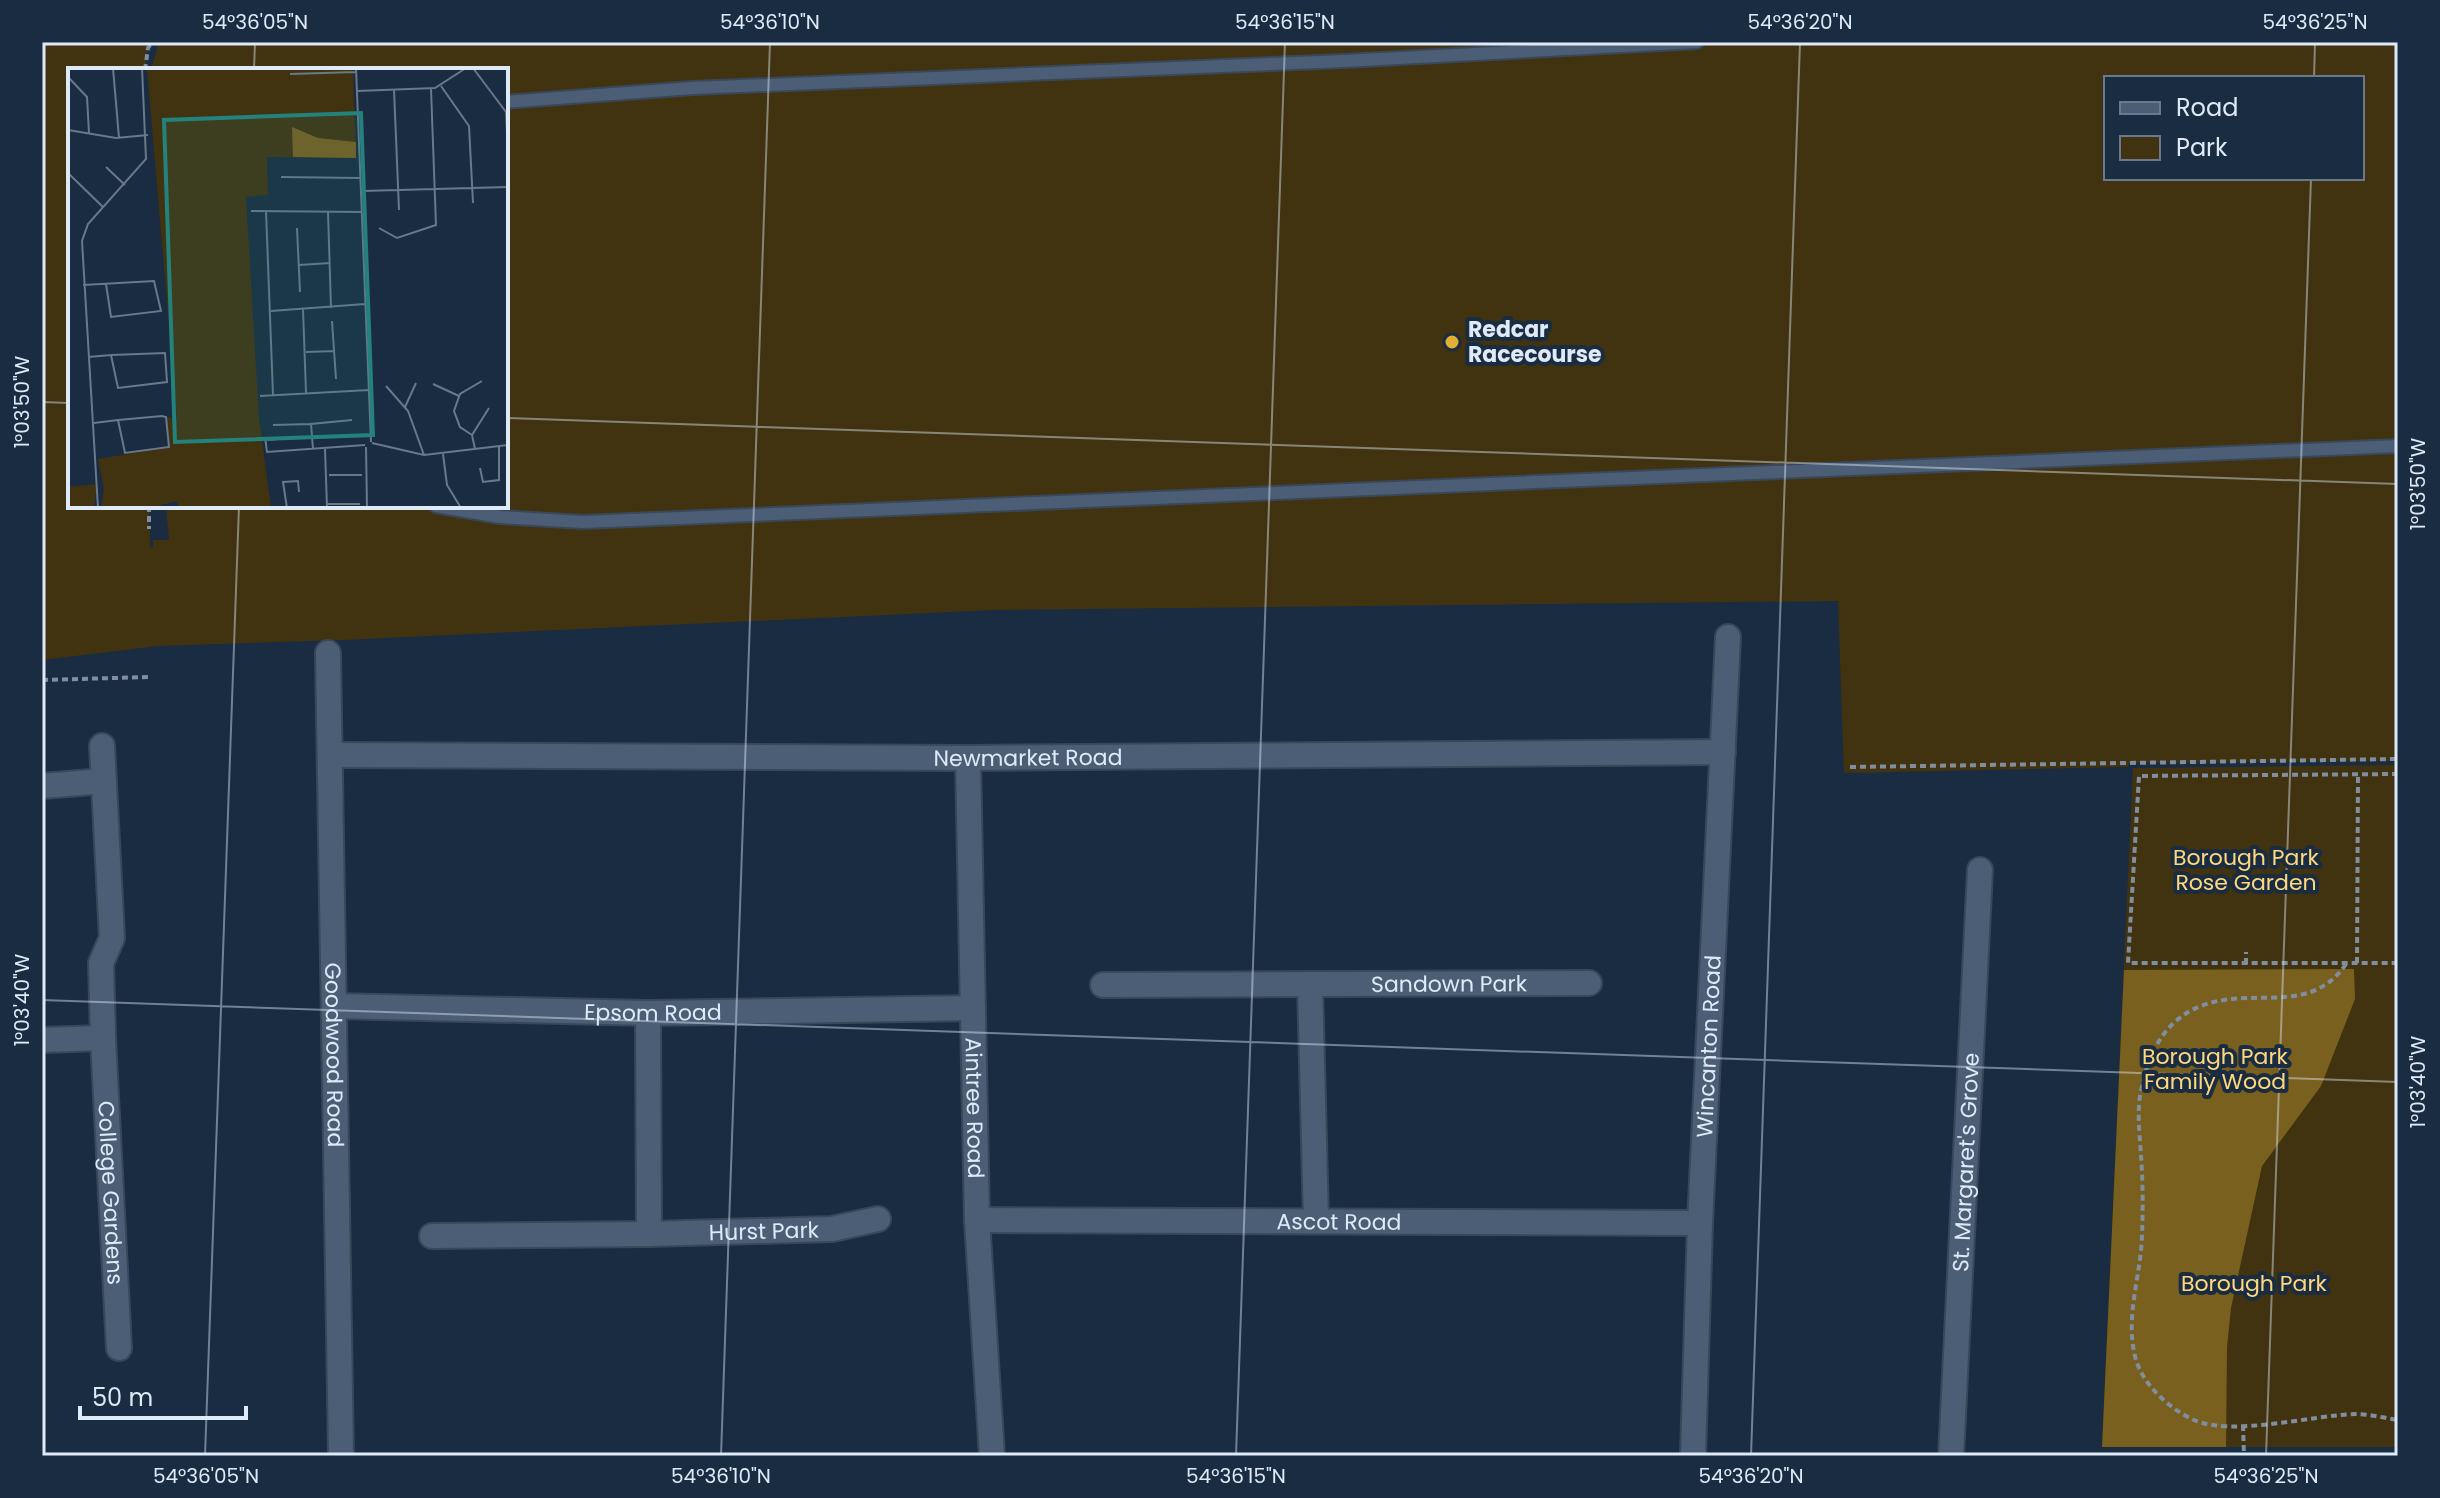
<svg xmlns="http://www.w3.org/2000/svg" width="2440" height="1498" font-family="Poppins,sans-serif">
  <rect width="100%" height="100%" fill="#1a2c41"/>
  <!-- green -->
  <g fill="#413310" fill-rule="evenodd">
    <path d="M 42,42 L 152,42 L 148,48 L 145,70 L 70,70 L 70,506 L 149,506 L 150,548 L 153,547 L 153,540 L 169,540 L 166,506 L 506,506 L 506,70 L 151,70 L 159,42 L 2398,42 L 2398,761 L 2129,763 L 2128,767 L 1844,773 L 1838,601 L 993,610 L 342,640 L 158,646 L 42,660 ZM 2106,78 L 2362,78 L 2362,178 L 2106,178 Z"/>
    <path d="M 2398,765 L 2398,1447 L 2102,1447 L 2133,768 Z"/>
  </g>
  <!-- forest -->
  <path fill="#79601f" d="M 2354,969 L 2355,999 L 2321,1086 L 2262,1166 L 2231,1308 L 2227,1347 L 2226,1447 L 2102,1447 L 2124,970 Z"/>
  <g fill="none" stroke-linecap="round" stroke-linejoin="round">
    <!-- lane casing -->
    <g stroke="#394759" stroke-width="16">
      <g id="lane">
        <path d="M 506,102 L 693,88 L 1344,61 L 1697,42"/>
        <path d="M 436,506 L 500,517 L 583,522 L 2398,446"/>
      </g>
    </g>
    <!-- street casing -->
    <g stroke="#394759" stroke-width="28">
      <g id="street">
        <path id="s1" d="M 328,653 L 341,1456"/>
        <path d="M 102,746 L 112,938 L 101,963 L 103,1038"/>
        <path id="s2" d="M 332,755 L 968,758 L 1723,752"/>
        <path id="s3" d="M 968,758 L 977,1220 L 992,1456"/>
        <path d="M 42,786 L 104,781"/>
        <path d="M 1310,984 L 1316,1221"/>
        <path id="s4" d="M 1103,985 L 1589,983"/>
        <path id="s5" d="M 335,1006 L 648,1013 L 973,1008"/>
        <path d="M 648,1013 L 649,1234"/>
        <path id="s6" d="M 42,1040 L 103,1038 L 119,1348"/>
        <path id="s7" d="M 977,1220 L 1700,1223"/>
        <path id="s8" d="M 432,1236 L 649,1234 L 832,1229 L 878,1219"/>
        <path id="s9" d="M 1693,1456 L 1700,1223 L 1728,637"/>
        <path id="s10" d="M 1951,1456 L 1980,870"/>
      </g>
    </g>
    <!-- path -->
    <g stroke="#808ea0" stroke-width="4" stroke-dasharray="6 4" stroke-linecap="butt">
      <path d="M 145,70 L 148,48 L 152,42"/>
      <path d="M 149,506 L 149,529"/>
      <path d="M 42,680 L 150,677"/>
      <path d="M 1850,767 L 2398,759"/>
      <path d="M 2398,774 L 2139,776 L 2128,963 L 2398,963"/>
      <path d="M 2357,963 L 2358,774"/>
      <path d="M 2246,964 L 2246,952"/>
      <path d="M 2346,964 C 2304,1026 2232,973 2176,1021 C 2154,1040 2145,1068 2140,1096 C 2137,1115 2140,1137 2141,1156 C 2143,1182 2143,1209 2142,1235 C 2141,1277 2124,1318 2136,1360 C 2144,1386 2170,1409 2194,1420 C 2233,1437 2313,1415 2356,1414 C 2370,1414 2384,1418 2398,1420"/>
      <path d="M 2243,1425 L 2244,1456"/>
    </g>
    <!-- lane -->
    <use href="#lane" stroke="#4b5e76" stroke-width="12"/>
    <!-- street -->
    <use href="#street" stroke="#4b5e76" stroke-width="24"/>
  </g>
  <!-- ticks -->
  <path fill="none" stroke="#dfeaf8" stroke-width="2" stroke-opacity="0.45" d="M 254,70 L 255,42M 2314,78 L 2315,42M 42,402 L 70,403M 506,418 L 2398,484M 42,1000 L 2398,1082M 205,1456 L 239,506M 721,1456 L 770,42M 1236,1456 L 1285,42M 1751,1456 L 1800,42M 2266,1456 L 2311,178"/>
  <!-- markers -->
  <circle fill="#dfb034" stroke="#1a2c41" stroke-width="3" cx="1452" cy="342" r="8"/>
  <g text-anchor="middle" stroke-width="8" stroke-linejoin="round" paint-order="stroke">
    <!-- poi labels -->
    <g font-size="22" font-weight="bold" fill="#dfeaf8" stroke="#1a2c41" text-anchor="start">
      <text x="1468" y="337">Redcar<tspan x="1468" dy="25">Racecourse</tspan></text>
    </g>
    <!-- street labels -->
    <g font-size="22" fill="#dfeaf8" stroke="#1a2c41">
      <text dy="8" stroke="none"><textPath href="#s2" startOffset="696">Newmarket Road</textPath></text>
      <text dy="8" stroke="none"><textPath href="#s4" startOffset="346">Sandown Park</textPath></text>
      <text dy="8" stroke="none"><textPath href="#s5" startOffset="318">Epsom Road</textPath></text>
      <text dy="8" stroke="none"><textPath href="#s9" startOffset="410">Wincanton Road</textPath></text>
      <text dy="8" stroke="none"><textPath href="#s1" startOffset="402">Goodwood Road</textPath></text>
      <text dy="8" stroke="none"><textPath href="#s3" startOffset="350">Aintree Road</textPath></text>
      <text dy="8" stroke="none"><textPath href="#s10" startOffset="294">St. Margaret's Grove</textPath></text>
      <text dy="8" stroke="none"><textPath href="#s6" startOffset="216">College Gardens</textPath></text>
      <text dy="8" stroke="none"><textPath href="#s7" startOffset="362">Ascot Road</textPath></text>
      <text dy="8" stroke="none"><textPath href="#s8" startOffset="332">Hurst Park</textPath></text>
    </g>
    <!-- park labels -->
    <g font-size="22" fill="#fed87d" stroke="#1a2c41">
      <text x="2246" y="865">Borough Park<tspan x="2246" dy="25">Rose Garden</tspan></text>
      <text x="2215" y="1064">Borough Park<tspan x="2215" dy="25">Family Wood</tspan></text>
      <text x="2254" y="1291">Borough Park</text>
    </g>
  </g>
  <!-- overview -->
  <g transform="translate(68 68)">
    <rect width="440" height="440" fill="#1a2c41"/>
    <path d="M 79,0 L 285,0 L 288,90 L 199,89 L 200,127 L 178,129 L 191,350 L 203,440 L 111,440 L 109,433 L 81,440 L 33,440 L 36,421 L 30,391 L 101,379 L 98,349 L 109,351 ZM 29,416 L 26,440 L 0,438 L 0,419 Z" fill="#413310"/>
    <path d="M 224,59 L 250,70 L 288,74 L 288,90 L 225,89 Z" fill="#79601f"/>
    <path fill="none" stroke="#69788a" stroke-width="2" d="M 45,0 L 51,70M 288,0 L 303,374M 405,0 L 438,44 L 440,85M 222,6 L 288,4M 0,9 L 19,29 L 21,65M 373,18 L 401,58 L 405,135M 326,22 L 331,142M 289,23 L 367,20 L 398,0M 0,62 L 48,70 L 80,67M 38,99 L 57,117M 0,105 L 35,139M 213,109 L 292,110M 294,123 L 440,119M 183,143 L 294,144M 198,143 L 205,327M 260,144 L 263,240M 229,160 L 232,224M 311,160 L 329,170 L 368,157 L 363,21M 231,197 L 262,195M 15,217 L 86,213 L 93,243 L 43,249 L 38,216M 235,241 L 238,325M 203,243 L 297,236M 264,253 L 268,311M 238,284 L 267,283M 20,289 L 43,287 L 50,320 L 99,314 L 97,285 L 43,287M 365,316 L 391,328M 318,318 L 340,343 L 356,387M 192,328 L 301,322M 337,339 L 348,315M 26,355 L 50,352 L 94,348 L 98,349 L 101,379 L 57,385 L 50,352M 205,357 L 243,356M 404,367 L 421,340M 197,369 L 199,384 L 297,377M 200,372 L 231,369M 304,375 L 356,387 L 440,377M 298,379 L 299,440M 245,381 L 243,356 L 284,352M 257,381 L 259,440M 407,381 L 404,367 L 392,359 L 386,343 L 392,326 L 414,313M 375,386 L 379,417 L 393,440M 412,400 L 415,414 L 431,412 L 431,378M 261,407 L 294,407M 259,436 L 292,436M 30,440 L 14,173 L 20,156 L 78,91 L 74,0M 219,440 L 215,414 L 230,413 L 231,424"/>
    <path fill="#24827c" fill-opacity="0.15" stroke="#24827c" stroke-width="4" d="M 293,45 L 305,367 L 107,374 L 96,52 Z"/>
    <rect width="440" height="440" fill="none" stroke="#dfeaf8" stroke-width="4"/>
  </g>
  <!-- border -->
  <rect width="2440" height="1498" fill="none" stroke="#1a2c41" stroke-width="88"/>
  <!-- legend -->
  <rect x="2104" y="76" width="260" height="104" fill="#1a2c41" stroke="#69788a" stroke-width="2"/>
  <rect x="2120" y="102" width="40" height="12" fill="#4b5e76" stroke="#69788a" stroke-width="2"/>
  <text x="2176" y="116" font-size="24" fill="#dfeaf8">Road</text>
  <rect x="2120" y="136" width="40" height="24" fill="#413310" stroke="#69788a" stroke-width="2"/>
  <text x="2176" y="156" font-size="24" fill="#dfeaf8">Park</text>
  <!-- scale -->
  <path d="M80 1406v12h166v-12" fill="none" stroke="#dfeaf8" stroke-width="4"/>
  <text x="92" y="1406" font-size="24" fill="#dfeaf8" stroke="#1a2c41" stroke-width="6" paint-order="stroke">50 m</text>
  <rect x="44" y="44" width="2352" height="1410" fill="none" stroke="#dfeaf8" stroke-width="3"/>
  <g font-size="20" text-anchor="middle" fill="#dfeaf8">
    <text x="255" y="29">54°36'05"N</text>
    <text x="770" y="29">54°36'10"N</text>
    <text x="1285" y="29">54°36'15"N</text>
    <text x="1800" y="29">54°36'20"N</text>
    <text x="2315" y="29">54°36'25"N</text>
    <text transform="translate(22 402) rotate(-90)" y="7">1°03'50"W</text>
    <text transform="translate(2418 484) rotate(-90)" y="7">1°03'50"W</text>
    <text transform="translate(22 1000) rotate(-90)" y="7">1°03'40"W</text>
    <text transform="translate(2418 1082) rotate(-90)" y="7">1°03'40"W</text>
    <text x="206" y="1483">54°36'05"N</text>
    <text x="721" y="1483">54°36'10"N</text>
    <text x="1236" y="1483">54°36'15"N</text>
    <text x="1751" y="1483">54°36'20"N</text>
    <text x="2266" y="1483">54°36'25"N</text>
  </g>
</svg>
